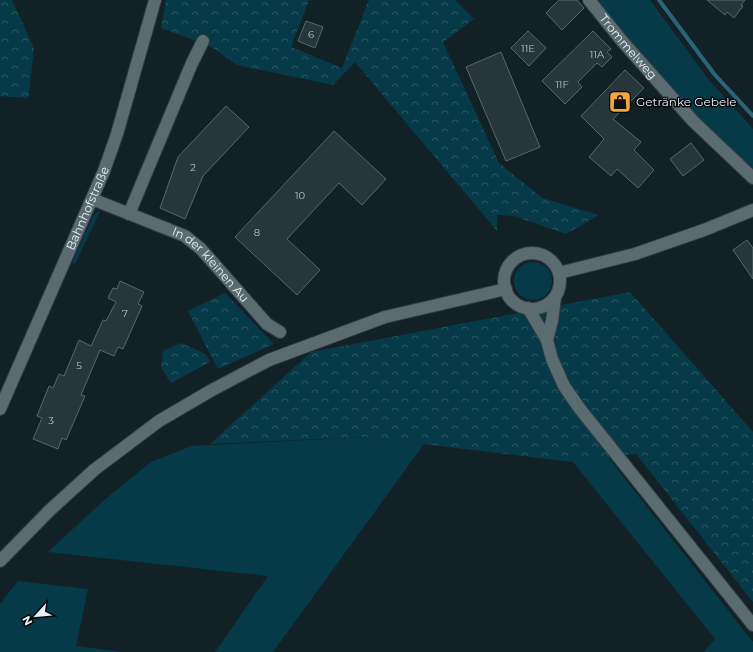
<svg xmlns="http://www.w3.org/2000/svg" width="753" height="652" font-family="Montserrat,sans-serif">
  <defs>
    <pattern id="forest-crowns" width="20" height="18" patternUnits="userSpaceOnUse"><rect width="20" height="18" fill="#073a48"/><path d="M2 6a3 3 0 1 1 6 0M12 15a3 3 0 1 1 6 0" fill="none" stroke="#2b5763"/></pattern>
  </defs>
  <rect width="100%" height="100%" fill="#122126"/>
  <!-- green -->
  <g fill="#073a48">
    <path d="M 593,0 L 650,0 L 709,80 L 753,129 L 753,172 L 684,104 Z"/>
    <path d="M 101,209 L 75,264 L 72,263 L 93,216 Z"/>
    <circle cx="533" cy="281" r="19"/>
    <path d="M 365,437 L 424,444 L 273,652 L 215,652 L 268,576 L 48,552 L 103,501 L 151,462 L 191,446 Z"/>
    <path d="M 608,457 L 753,642 L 753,652 L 704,652 L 715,639 L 573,462 Z"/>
    <path d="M 18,581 L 88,589 L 76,646 L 122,652 L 0,652 L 0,604 Z"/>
  </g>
  <!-- forest -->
  <g fill="url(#forest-crowns)">
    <path d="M 0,0 L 12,0 L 34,48 L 28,98 L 0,96 Z"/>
    <path d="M 166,0 L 309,0 L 291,47 L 342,68 L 369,0 L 455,0 L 474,19 L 443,42 L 499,163 L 542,198 L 599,215 L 566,234 L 514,216 L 497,215 L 497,231 L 355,62 L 333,85 L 237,65 L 212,47 L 161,28 Z"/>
    <path d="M 630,292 L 753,432 L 753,602 L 636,454 L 573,462 L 365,437 L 210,444 L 311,352 Z"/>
    <path d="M 225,293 L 274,344 L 218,369 L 188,311 Z"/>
    <path d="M 181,343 L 206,354 L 210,362 L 171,383 L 161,367 L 163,351 Z"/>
  </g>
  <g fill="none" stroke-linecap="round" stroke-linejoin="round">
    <!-- stream -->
    <path stroke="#296577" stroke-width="4" d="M 659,0 L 715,75 L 753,116"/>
  </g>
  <!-- building -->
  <g fill="#27363b" stroke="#56676c">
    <path d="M 559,0 L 577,0 L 584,8 L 562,30 L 546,13 Z"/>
    <path d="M 707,0 L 745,0 L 741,5 L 743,6 L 734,18 L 727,12 L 725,15 Z"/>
    <path d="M 306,21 L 323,27 L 315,48 L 298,41 Z"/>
    <path d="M 528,31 L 546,48 L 529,66 L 511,48 Z"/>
    <path d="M 593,31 L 611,49 L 607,52 L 612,57 L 602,67 L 597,63 L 578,82 L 582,87 L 565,104 L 542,81 Z"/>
    <path d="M 501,52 L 540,147 L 506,161 L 466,67 Z"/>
    <path d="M 625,70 L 644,88 L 613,119 L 641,142 L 634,150 L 654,170 L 638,188 L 617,169 L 611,176 L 589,157 L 604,139 L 581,116 Z"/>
    <path d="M 226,106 L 249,127 L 203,176 L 185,219 L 160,208 L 178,157 Z"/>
    <path d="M 334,131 L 386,179 L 362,205 L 339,183 L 287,239 L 320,270 L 297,295 L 235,237 Z"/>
    <path d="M 691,143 L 704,160 L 683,176 L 670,159 Z"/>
    <path d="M 747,240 L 753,248 L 753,279 L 733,250 Z"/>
    <path d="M 120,281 L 144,292 L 138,304 L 142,306 L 123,349 L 118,347 L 114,356 L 100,350 L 81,395 L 85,396 L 66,440 L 62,438 L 58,449 L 33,439 L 42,418 L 37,416 L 49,386 L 53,388 L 59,374 L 64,376 L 79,340 L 91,346 L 103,320 L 106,321 L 116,302 L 108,298 L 113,288 L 117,289 Z"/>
  </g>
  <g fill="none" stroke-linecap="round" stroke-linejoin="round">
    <!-- minor casing -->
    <g stroke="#333c41" stroke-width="14">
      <g id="minor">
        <path id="s1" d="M 589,0 L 622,41 L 693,121 L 753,178"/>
        <path id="s2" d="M 92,199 L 185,236 L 201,249 L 267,324 L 280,332"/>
        <path d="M 129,214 L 192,63 L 203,41"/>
      </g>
    </g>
    <!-- tertiary casing -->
    <g stroke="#333c41" stroke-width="14">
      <g id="tertiary">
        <path id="s3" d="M 0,409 L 104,171 L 117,134 L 155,0"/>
      </g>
    </g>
    <!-- secondary casing -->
    <g stroke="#333c41" stroke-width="14">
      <g id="secondary">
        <circle cx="532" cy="281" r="28"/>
        <path d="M 559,273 L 635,254 L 704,230 L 753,210"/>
        <path d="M 528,308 L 547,340 L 552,359 L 564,386 L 580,409 L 753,625"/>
        <path d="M 547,340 L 552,321 L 555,298"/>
        <path d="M 0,561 L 49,511 L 94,470 L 159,421 L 212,390 L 269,360 L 385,317 L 506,289"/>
      </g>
    </g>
    <!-- minor -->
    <use href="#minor" stroke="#5b6c71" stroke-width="12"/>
    <!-- tertiary -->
    <use href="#tertiary" stroke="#5b6c71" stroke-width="12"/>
    <!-- secondary -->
    <use href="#secondary" stroke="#5b6c71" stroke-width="12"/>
  </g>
  <!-- icons -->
  <defs>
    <g id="shop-square" transform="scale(1.15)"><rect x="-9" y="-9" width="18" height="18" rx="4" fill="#f1a640" stroke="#05090b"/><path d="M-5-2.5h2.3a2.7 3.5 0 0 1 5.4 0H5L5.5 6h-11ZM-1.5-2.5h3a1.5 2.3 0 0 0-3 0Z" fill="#111"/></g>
  </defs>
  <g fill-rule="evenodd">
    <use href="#shop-square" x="620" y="102"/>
  </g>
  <g text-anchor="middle" stroke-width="3" stroke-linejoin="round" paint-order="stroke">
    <!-- number labels -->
    <g font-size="10" fill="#b6c1c5">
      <text x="311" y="38">6</text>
      <text x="528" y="52">11E</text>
      <text x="597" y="58">11A</text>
      <text x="562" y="88">11F</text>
      <text x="193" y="171">2</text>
      <text x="300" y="199">10</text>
      <text x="257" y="236">8</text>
      <text x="125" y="317">7</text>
      <text x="79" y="369">5</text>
      <text x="51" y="424">3</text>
    </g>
    <!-- street labels -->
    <g font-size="12" fill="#e6eff3" stroke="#05090b">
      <text dy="4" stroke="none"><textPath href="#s1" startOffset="61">Trommelweg</textPath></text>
      <text dy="4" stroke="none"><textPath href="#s3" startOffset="219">Bahnhofstraße</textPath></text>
      <text dy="4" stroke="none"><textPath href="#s2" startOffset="138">In der kleinen Au</textPath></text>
    </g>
    <!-- poi labels -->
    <g font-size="12" fill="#e6eff3" stroke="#05090b" text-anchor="start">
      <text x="636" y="106">Getränke Gebele</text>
    </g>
  </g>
  <!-- north arrow -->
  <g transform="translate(36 616) rotate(243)" stroke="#05090b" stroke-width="3" paint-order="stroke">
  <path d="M0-3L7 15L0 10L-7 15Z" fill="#e6eff3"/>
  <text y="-6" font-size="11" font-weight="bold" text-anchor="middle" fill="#e6eff3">N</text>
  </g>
</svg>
